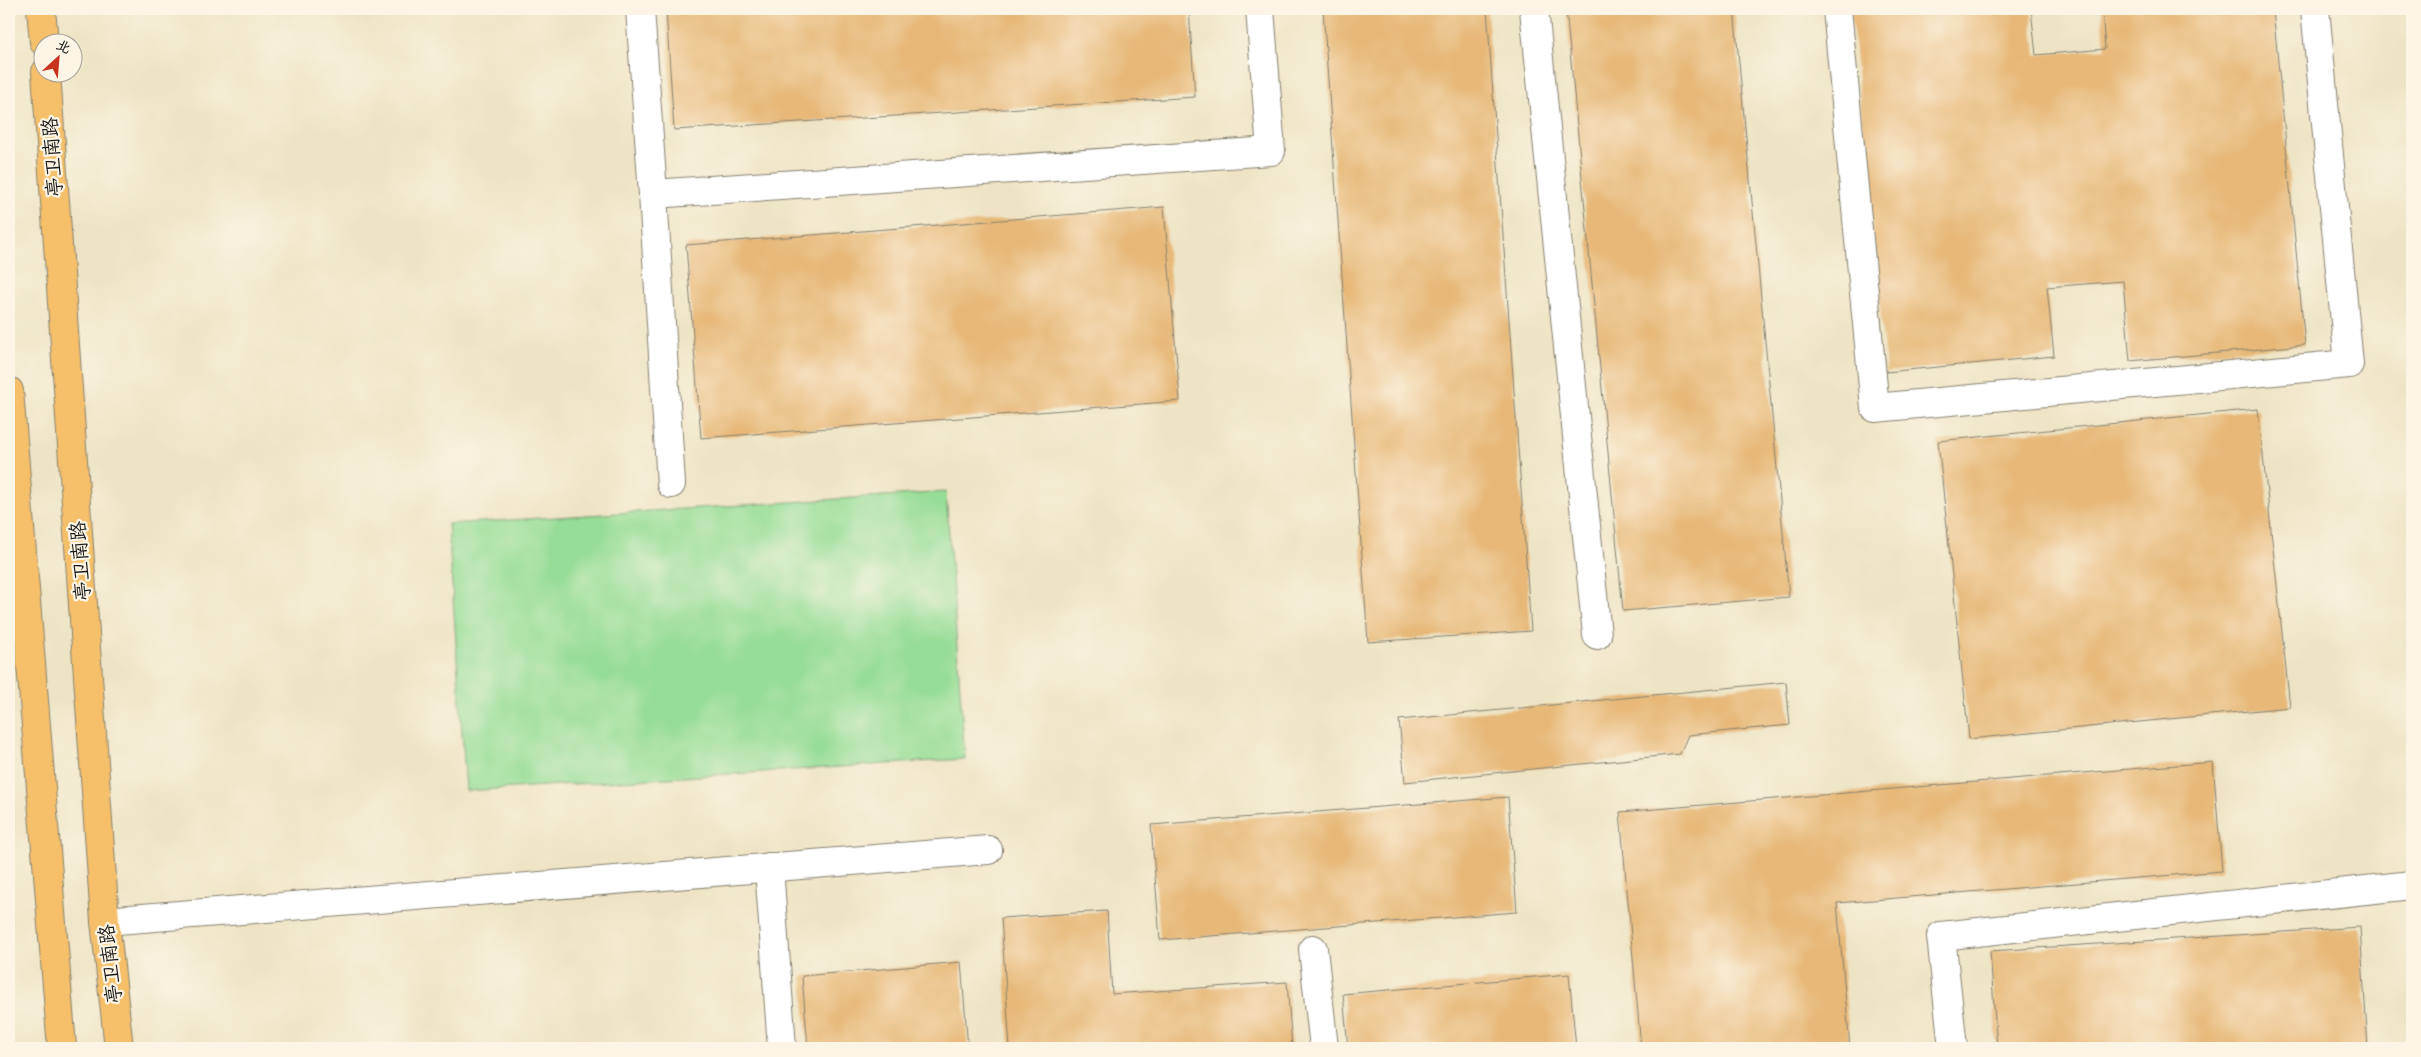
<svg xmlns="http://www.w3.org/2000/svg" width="2421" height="1057" font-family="Caveat,'LXGW WenKai TC',sans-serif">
  <rect width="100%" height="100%" fill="#fcf5e5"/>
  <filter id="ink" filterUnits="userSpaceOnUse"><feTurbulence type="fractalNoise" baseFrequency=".02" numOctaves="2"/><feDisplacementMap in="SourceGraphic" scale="10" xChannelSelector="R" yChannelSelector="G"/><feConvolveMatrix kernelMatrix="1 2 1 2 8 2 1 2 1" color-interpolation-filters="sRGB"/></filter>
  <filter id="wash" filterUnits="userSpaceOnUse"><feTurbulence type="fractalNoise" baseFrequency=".0096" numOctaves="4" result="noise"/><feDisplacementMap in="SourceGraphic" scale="20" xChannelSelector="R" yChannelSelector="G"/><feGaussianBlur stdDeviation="1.12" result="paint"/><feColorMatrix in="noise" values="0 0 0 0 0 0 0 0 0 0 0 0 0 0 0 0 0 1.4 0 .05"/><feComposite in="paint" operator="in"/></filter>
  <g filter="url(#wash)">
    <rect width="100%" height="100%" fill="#eee4c5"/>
    <!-- green -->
    <path fill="#96dd97" stroke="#597c5a" d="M 946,492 L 965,759 L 466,791 L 448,524 Z"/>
    <g id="blocks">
      <!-- building -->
      <g fill="#e7b877">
        <path d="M 666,9 L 1189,9 L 1195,97 L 674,130 Z"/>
        <path d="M 1323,9 L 1487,9 L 1531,631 L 1368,642 Z"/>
        <path d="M 1566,9 L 1734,9 L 1789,597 L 1623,611 Z"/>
        <path d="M 1851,9 L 2031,9 L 2036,55 L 2105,49 L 2102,9 L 2273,9 L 2305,345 L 2130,361 L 2123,281 L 2047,287 L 2054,356 L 1886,372 Z"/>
        <path d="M 1164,207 L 1180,401 L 701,438 L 686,245 Z"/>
        <path d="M 2258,409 L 2290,707 L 1969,739 L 1938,441 Z"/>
        <path d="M 1786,682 L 1790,725 L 1688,735 L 1680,754 L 1405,782 L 1399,720 Z"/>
        <path d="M 2213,762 L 2222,871 L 1837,903 L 1850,1048 L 1641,1048 L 1620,812 Z"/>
        <path d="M 1508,797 L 1517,912 L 1160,940 L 1151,825 Z"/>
        <path d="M 1107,911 L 1112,994 L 1287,982 L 1292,1048 L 1010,1048 L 1001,918 Z"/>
        <path d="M 2360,927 L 2368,1048 L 1997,1048 L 1990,951 Z"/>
        <path d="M 961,962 L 968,1048 L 808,1048 L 802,976 Z"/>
        <path d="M 1569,974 L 1576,1048 L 1348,1048 L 1343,994 Z"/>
      </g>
    </g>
  </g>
  <g filter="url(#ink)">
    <use href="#blocks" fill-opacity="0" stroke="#858070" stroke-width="1"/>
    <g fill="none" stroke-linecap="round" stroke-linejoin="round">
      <!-- minor casing -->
      <g stroke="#858070" stroke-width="30">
        <g id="minor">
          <path d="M 640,9 L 653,194"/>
          <path d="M 1534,9 L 1597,635"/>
          <path d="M 1837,9 L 1875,408 L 2349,364 L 2315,9"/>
          <path d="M 671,484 L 653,194 L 1271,151 L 1260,9"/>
          <path d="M 769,867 L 782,1048"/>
          <path d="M 105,921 L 988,850"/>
          <path d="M 1313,949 L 1324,1048"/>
          <path d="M 1953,1048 L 1941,936 L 2412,885"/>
        </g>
      </g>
      <!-- major casing -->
      <g stroke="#858070" stroke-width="30">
        <g id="major">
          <path d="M 41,9 L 44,42"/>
          <path d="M 46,72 L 105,921 L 119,1048"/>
          <path d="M 9,391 L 62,1048"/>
        </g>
      </g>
      <!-- minor -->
      <use href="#minor" stroke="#fff" stroke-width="28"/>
      <!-- major -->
      <use href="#major" stroke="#f6c06b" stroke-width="28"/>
    </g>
  </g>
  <g text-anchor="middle" stroke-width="4.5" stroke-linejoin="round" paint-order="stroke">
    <!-- street labels -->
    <g font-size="20" fill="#1c1c1c" stroke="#fcf5e5">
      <text transform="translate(52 157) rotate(-94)" y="7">亭卫南路</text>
      <text transform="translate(80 561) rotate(-94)" y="7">亭卫南路</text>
      <text transform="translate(110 964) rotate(-96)" y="7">亭卫南路</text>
    </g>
  </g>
  <!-- margin -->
  <rect width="2421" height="1057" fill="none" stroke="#fcf5e5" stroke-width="30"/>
  <!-- north arrow -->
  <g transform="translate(58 58) rotate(26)"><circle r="24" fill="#fcf5e5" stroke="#a29e95"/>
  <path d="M0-4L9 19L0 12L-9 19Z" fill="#c8321e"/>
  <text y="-8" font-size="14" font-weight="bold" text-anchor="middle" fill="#1c1c1c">北</text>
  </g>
</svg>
